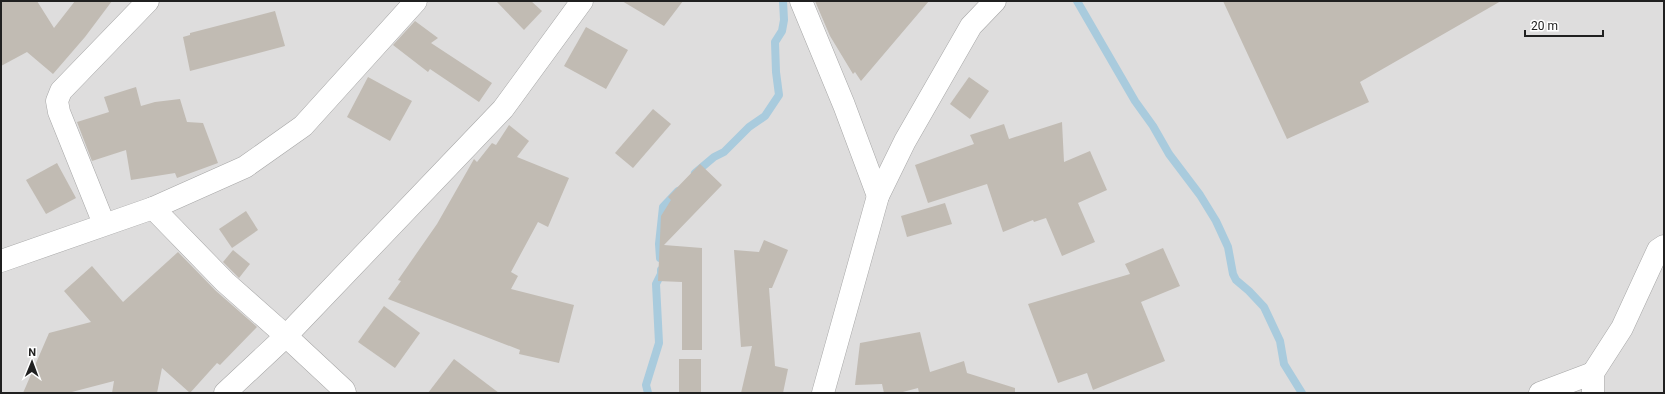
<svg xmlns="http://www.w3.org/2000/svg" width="1665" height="394" font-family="Roboto,sans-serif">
  <rect width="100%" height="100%" fill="#f0eee7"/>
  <!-- residential -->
  <rect fill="#dedddd" x="1" y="1" width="1663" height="392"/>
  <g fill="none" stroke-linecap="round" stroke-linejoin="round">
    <!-- stream -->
    <g stroke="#a9cbdd" stroke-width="8">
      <path d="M 1077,1 L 1135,101 L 1153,126 L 1169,154 L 1200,195 L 1216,221 L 1228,247 L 1233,274 L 1236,280 L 1249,291 L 1264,307 L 1280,341 L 1284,364 L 1302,393"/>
      <path d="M 695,173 L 714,157 L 724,152 L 749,127 L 765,116 L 779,95 L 776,72 L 775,42 L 782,31 L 784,20 L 783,1"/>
      <path d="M 660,258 L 659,244 L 663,207 L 678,191"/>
      <path d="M 648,393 L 646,385 L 659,343 L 656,284 L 661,274 L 661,270"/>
    </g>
  </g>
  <!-- building -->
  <g fill="#c1bbb3">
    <path d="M 1,1 L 37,1 L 54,28 L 75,1 L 112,1 L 85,37 L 53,74 L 27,52 L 1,66 Z"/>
    <path d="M 496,1 L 531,1 L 542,11 L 524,30 Z"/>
    <path d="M 622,1 L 683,1 L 664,26 Z"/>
    <path d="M 815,1 L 929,1 L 861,81 L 855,72 L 853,74 L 830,36 Z"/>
    <path d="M 1223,1 L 1501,1 L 1360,82 L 1369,102 L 1287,139 Z"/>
    <path d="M 275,11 L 285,46 L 190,71 L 183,37 L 190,35 L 190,33 Z"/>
    <path d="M 415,21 L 438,38 L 431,43 L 492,83 L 479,102 L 430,69 L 428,72 L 393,45 Z"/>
    <path d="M 586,27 L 628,50 L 606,89 L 564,66 Z"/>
    <path d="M 368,77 L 412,101 L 390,141 L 347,117 Z"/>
    <path d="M 969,77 L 989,91 L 970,119 L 950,104 Z"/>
    <path d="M 136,87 L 141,106 L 155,102 L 180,99 L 187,122 L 203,123 L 218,163 L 177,178 L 175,173 L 131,180 L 126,150 L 92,161 L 77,122 L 109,112 L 104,97 Z"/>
    <path d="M 653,109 L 671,124 L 633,168 L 615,153 Z"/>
    <path d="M 1062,122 L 1064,162 L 1090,151 L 1107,190 L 1078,203 L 1095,242 L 1062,256 L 1046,218 L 1034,222 L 1033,220 L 1003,232 L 987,184 L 928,203 L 915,165 L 974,144 L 970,135 L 1004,124 L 1009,139 Z"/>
    <path d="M 509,125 L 529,141 L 517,157 L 569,178 L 548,227 L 538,222 L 511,272 L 518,276 L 511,289 L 574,305 L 559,363 L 519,354 L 520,350 L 388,299 L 401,281 L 398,280 L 437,224 L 474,159 L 477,162 L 492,143 L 496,145 Z"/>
    <path d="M 57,163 L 76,198 L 46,214 L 26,180 Z"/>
    <path d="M 700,164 L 722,185 L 664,245 L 702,248 L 702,350 L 682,350 L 682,282 L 658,281 L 661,216 L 671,200 L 668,197 Z"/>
    <path d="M 945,203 L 952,224 L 907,237 L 901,216 Z"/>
    <path d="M 246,211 L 258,230 L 232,248 L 219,229 Z"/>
    <path d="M 764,240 L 788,250 L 772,288 L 769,288 L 775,366 L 788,369 L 783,393 L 741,393 L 752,346 L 741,347 L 734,250 L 759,252 Z"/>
    <path d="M 1163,248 L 1180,286 L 1141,302 L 1165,361 L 1093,390 L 1087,373 L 1058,383 L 1028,304 L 1130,274 L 1125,264 Z"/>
    <path d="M 233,250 L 250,264 L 239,278 L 223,262 Z"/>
    <path d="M 178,252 L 216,291 L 257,327 L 220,365 L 217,363 L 190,393 L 162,368 L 157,393 L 112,393 L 114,381 L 68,393 L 23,393 L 49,333 L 91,322 L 64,291 L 92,266 L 123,302 Z"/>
    <path d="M 384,306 L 420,333 L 395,368 L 358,342 Z"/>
    <path d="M 920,332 L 930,372 L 964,361 L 967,373 L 1015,388 L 1015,393 L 919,393 L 918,388 L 899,393 L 884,393 L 882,384 L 855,385 L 860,343 Z"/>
    <path d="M 454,359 L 499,393 L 428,393 Z"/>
    <rect x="679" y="359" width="22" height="34"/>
  </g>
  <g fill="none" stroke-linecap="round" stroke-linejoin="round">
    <!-- minor casing -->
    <g stroke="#a7a7a7" stroke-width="23">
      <g id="minor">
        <path d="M 801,1 L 844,105 L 878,196"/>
        <path d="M 153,208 L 225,282 L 286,336 L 344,390 L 345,393"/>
        <path d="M 104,224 L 59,112 L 57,101 L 61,91 L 148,1"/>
        <path d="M 1,261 L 153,208 L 245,167 L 303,126 L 416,1"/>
        <path d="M 225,393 L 286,336 L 503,109 L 582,1"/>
        <path d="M 1540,393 L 1593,373"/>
        <path d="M 1593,393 L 1593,373 L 1622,328 L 1658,250 L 1664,246"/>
      </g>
    </g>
    <!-- tertiary casing -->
    <g stroke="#a7a7a7" stroke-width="23">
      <path id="tertiary" d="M 823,393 L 878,196 L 905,141 L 971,26 L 995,1"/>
    </g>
    <!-- minor -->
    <use href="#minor" stroke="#fff" stroke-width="22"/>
    <!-- tertiary -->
    <use href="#tertiary" stroke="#fff" stroke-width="22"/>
  </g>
  <!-- border -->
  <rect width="1665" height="394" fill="none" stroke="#202020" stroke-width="4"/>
  <!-- north arrow -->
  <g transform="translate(32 362) rotate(1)" stroke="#ffffff" stroke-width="3" paint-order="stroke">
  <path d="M0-3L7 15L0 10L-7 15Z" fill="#202020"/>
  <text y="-6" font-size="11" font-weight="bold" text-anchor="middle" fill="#202020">N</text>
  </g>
  <!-- scale -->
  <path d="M1525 30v6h78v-6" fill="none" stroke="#202020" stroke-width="2"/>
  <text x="1531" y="30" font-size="12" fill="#202020" stroke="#ffffff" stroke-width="3" paint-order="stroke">20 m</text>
</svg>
